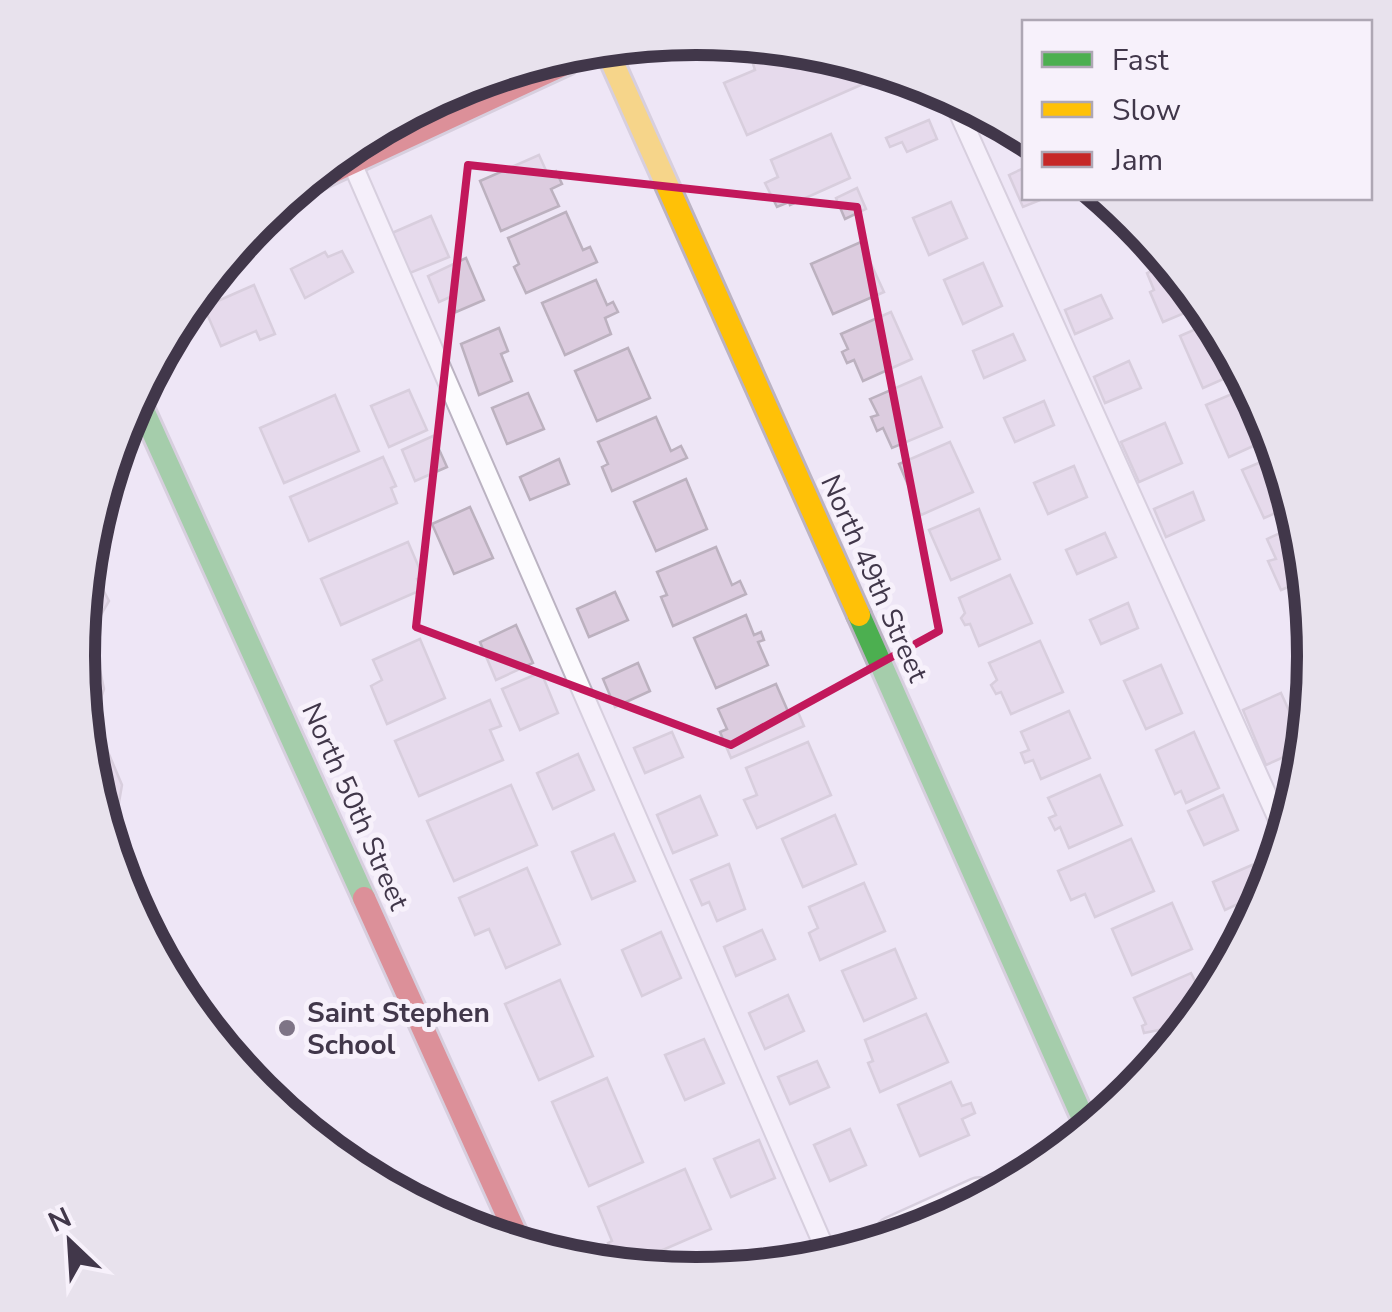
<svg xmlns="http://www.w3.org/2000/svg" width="1392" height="1312" font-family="'Nunito Sans',sans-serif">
  <rect width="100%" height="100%" fill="#eee6f6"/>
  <!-- building -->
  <g fill="#dcccdf" stroke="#bcb1bf" stroke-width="2.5">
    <path d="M 776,53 L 856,69 L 863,84 L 747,135 L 724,83 L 755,70 L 753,64 Z"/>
    <path d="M 929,120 L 937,139 L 907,152 L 902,142 L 890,147 L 886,138 Z"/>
    <path d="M 831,134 L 850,178 L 790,205 L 789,202 L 777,207 L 765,183 L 778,177 L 771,160 Z"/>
    <path d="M 539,155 L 548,175 L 556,171 L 562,184 L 551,189 L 559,206 L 501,231 L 480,181 Z"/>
    <path d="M 1024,168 L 1024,198 L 1045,198 L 1023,207 L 1009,175 Z"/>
    <path d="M 857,188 L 866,209 L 845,219 L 836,198 Z"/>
    <path d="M 951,202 L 967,238 L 929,255 L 913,218 Z"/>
    <path d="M 566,212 L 583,250 L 590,247 L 597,262 L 526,293 L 514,267 L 519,264 L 508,238 Z"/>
    <path d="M 431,216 L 449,257 L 410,273 L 392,233 Z"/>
    <path d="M 861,242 L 884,292 L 833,314 L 811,264 Z"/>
    <path d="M 342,251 L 353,272 L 305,298 L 291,269 L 325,252 L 328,257 Z"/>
    <path d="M 466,258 L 484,300 L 456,312 L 450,297 L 439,302 L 428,276 Z"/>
    <path d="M 983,263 L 1002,306 L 963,324 L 944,280 Z"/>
    <path d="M 1164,265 L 1194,309 L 1163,322 L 1150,292 L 1154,290 L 1147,273 Z"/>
    <path d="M 596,280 L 607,305 L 613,302 L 618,312 L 605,318 L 611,334 L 565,355 L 542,303 Z"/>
    <path d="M 254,285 L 275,334 L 260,340 L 256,331 L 221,346 L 204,307 Z"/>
    <path d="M 1101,295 L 1112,318 L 1075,334 L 1065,310 Z"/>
    <path d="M 891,312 L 912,359 L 863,381 L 854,360 L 847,363 L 842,352 L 848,349 L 841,334 Z"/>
    <path d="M 1205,325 L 1237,373 L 1203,388 L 1180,336 Z"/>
    <path d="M 499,328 L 508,351 L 501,354 L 512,381 L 479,395 L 461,344 Z"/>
    <path d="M 1013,334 L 1025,360 L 984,378 L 973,351 Z"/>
    <path d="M 628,348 L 650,398 L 597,421 L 575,371 Z"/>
    <path d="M 1129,361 L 1141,388 L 1105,403 L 1094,377 Z"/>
    <path d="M 921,377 L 942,427 L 892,448 L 883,428 L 877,431 L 871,417 L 878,415 L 870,399 Z"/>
    <path d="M 1246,388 L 1268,420 L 1271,438 L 1229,457 L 1206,405 Z"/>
    <path d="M 409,390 L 427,430 L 389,447 L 371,406 Z"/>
    <path d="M 528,393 L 544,429 L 507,444 L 492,408 Z"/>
    <path d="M 335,395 L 359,451 L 284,483 L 260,428 Z"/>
    <path d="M 1044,401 L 1054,425 L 1015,442 L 1004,418 Z"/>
    <path d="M 656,417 L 671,451 L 681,446 L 687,458 L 612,491 L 602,467 L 608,464 L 598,442 Z"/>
    <path d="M 1165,423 L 1182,463 L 1139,482 L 1121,442 Z"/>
    <path d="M 433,436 L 447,467 L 415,481 L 402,450 Z"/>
    <path d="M 950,442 L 973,492 L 921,515 L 899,464 Z"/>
    <path d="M 1275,456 L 1285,509 L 1264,518 L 1242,470 Z"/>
    <path d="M 383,457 L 396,486 L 391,488 L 397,503 L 309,541 L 290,497 Z"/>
    <path d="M 559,459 L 569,484 L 530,500 L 520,477 Z"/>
    <path d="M 1074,466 L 1087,497 L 1048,514 L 1034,483 Z"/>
    <path d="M 686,479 L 707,529 L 656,551 L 634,502 Z"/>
    <path d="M 1193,492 L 1204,520 L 1166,537 L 1154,509 Z"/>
    <path d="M 470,507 L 493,558 L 454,574 L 432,524 Z"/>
    <path d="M 979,509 L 1000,559 L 951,580 L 929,530 Z"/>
    <path d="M 1289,529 L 1300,582 L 1281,590 L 1268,561 L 1276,559 L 1267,539 Z"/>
    <path d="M 1105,533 L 1116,557 L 1077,574 L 1066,550 Z"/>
    <path d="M 408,542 L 423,577 L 417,579 L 421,590 L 341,625 L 321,579 Z"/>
    <path d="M 716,547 L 732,585 L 740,581 L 746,594 L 673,626 L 661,597 L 667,595 L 657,572 Z"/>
    <path d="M 94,573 L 109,601 L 82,647 L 100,670 L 104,689 L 94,719 L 122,785 L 113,837 L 78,655 Z"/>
    <path d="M 1010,575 L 1032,623 L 979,646 L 970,624 L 965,625 L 961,618 L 965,613 L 959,598 Z"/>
    <path d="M 615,592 L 628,620 L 589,637 L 577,609 Z"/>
    <path d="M 1128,603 L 1138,628 L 1101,644 L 1090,620 Z"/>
    <path d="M 746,615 L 754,635 L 761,632 L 764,640 L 758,642 L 768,665 L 716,688 L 694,638 Z"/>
    <path d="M 516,625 L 533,663 L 496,680 L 480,642 Z"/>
    <path d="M 420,639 L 445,698 L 387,724 L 371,686 L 382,680 L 373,660 Z"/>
    <path d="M 1040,641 L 1063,692 L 1011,714 L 1001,692 L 996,694 L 991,685 L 997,680 L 989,663 Z"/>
    <path d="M 638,663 L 650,691 L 615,707 L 603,679 Z"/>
    <path d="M 1161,665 L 1182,713 L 1146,729 L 1124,681 Z"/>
    <path d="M 541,672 L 558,713 L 520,730 L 502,689 Z"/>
    <path d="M 776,684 L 790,716 L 798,712 L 804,726 L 731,758 L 720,732 L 727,729 L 718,709 Z"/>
    <path d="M 1281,693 L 1299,733 L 1295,752 L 1266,765 L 1243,710 Z"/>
    <path d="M 490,700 L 501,726 L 490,730 L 503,760 L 419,796 L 395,741 Z"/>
    <path d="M 1069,711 L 1090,758 L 1041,779 L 1033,760 L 1025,763 L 1021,753 L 1029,750 L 1021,732 Z"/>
    <path d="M 672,732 L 683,757 L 645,773 L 634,748 Z"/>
    <path d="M 1194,732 L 1219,788 L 1186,803 L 1181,791 L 1175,794 L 1156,750 Z"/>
    <path d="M 808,742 L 831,795 L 757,828 L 744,800 L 757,795 L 746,768 Z"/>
    <path d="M 578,754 L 594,790 L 553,809 L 537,773 Z"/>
    <path d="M 1100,775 L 1122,825 L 1069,848 L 1060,827 L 1055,830 L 1049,818 L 1056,815 L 1048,798 Z"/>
    <path d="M 511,785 L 537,845 L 454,881 L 427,821 Z"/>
    <path d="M 1223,795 L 1238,830 L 1204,845 L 1188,811 Z"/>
    <path d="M 700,796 L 717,835 L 673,853 L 657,815 Z"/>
    <path d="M 835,815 L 856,864 L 803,887 L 782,839 Z"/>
    <path d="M 614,834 L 635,881 L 592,899 L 572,852 Z"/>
    <path d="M 1131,839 L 1154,891 L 1095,917 L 1085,894 L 1071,900 L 1058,871 Z"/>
    <path d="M 729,864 L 745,909 L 717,921 L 709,902 L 702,905 L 691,880 Z"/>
    <path d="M 1252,865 L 1264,892 L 1225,910 L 1213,882 Z"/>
    <path d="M 527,868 L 560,944 L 506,968 L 489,929 L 475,935 L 459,898 Z"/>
    <path d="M 864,883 L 885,931 L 820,960 L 809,933 L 818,928 L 809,907 Z"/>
    <path d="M 1172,903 L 1192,949 L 1132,975 L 1112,929 Z"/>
    <path d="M 762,930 L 775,959 L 736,976 L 724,947 Z"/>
    <path d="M 661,932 L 681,978 L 642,996 L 622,950 Z"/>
    <path d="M 895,949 L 916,998 L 864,1021 L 842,971 Z"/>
    <path d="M 1191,973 L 1201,993 L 1166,1044 L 1159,1030 L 1144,1033 L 1142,1026 L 1146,1024 L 1134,998 Z"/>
    <path d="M 560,980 L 593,1056 L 539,1080 L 505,1004 Z"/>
    <path d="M 788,995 L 804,1031 L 765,1049 L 749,1013 Z"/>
    <path d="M 926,1014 L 948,1062 L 880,1092 L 868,1063 L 873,1061 L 865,1040 Z"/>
    <path d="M 704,1039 L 724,1083 L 685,1100 L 665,1055 Z"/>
    <path d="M 817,1061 L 829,1087 L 790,1104 L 778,1077 Z"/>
    <path d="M 607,1078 L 643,1162 L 589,1186 L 552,1102 Z"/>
    <path d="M 951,1082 L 962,1106 L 971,1103 L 975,1113 L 962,1119 L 969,1135 L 920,1156 L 898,1105 Z"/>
    <path d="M 850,1129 L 866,1165 L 830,1181 L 814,1145 Z"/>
    <path d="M 759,1140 L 775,1178 L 731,1197 L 714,1159 Z"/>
    <path d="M 685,1169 L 711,1229 L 658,1252 L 660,1259 L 646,1265 L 615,1258 L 608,1243 L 612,1241 L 598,1207 Z"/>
  </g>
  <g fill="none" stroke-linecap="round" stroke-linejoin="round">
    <!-- lane casing -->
    <g stroke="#bbb3c2" stroke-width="22">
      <g id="lane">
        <path d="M 952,98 L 1281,826"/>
        <path d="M 352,163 L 825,1249"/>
      </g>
    </g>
    <!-- street casing -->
    <g stroke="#bbb3c2" stroke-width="40">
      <path id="street" d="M 893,1235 L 979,1196"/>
    </g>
    <!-- fast casing -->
    <g stroke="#bbb3c2" stroke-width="28">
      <g id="fast">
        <path d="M 138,399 L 364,898"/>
        <path d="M 859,615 L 1086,1125"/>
      </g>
    </g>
    <!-- slow casing -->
    <g stroke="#bbb3c2" stroke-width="28">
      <path id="slow" d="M 609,55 L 859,615"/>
    </g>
    <!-- jam casing -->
    <g stroke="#bbb3c2" stroke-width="28">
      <g id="jam">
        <path d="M 319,178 L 567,63"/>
        <path d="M 364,898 L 518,1239"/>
      </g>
    </g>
    <!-- lane -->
    <use href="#lane" stroke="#fcfbfe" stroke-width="18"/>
    <!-- street -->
    <use href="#street" stroke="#fcfbfe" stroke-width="35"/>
    <!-- fast -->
    <use href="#fast" stroke="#4caf50" stroke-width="22"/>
    <!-- slow -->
    <use href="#slow" stroke="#ffc107" stroke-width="22"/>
    <!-- jam -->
    <use href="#jam" stroke="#c62828" stroke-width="22"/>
  </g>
  <!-- marked area -->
  <path d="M0 0H1392V1312H0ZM 468,165 L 857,207 L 939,631 L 731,745 L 416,627 Z" fill="#eee6f6" fill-opacity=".55" fill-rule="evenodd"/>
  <path fill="none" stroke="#c2185b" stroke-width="8" stroke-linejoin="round" d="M 468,165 L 857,207 L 939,631 L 731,745 L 416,627 Z"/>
  <!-- markers -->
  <circle fill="#7e7486" stroke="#f7f1fb" stroke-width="4" cx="287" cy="1028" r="10"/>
  <g text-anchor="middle" stroke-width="10" stroke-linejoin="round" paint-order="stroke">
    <!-- street labels -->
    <g font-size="28" fill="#41374a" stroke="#f7f1fb">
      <text transform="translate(875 578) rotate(66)" y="10">North 49th Street</text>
      <text transform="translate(356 806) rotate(66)" y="10">North 50th Street</text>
    </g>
    <!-- poi labels -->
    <g font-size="28" font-weight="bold" fill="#41374a" stroke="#f7f1fb" text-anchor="start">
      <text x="307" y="1022">Saint Stephen<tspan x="307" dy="32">School</tspan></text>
    </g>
  </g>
  <!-- crop -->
  <path d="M0 0H1392V1312H0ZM95 656a601 601 0 1 1 1202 0a601 601 0 1 1-1202 0Z" fill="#e8e2ed" fill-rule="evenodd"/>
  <path fill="none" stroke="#41374a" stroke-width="12" d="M95 656a601 601 0 1 1 1202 0a601 601 0 1 1-1202 0Z"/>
  <!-- legend -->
  <rect x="1022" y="20" width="350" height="180" fill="#f7f1fb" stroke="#aea7b4" stroke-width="2.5"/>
  <rect x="1042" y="52" width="50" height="15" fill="#4caf50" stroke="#aea7b4" stroke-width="2.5"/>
  <text x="1112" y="70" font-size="30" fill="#41374a">Fast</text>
  <rect x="1042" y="102" width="50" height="15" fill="#ffc107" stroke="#aea7b4" stroke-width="2.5"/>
  <text x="1112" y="120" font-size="30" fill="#41374a">Slow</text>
  <rect x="1042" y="152" width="50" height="15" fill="#c62828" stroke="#aea7b4" stroke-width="2.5"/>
  <text x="1112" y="170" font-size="30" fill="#41374a">Jam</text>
  <!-- north arrow -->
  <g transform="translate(70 1242) rotate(335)" stroke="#f7f1fb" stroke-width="8" paint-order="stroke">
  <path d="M0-8L18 38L0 25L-18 38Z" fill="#41374a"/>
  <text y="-15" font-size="28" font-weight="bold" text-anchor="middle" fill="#41374a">N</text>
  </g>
</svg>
